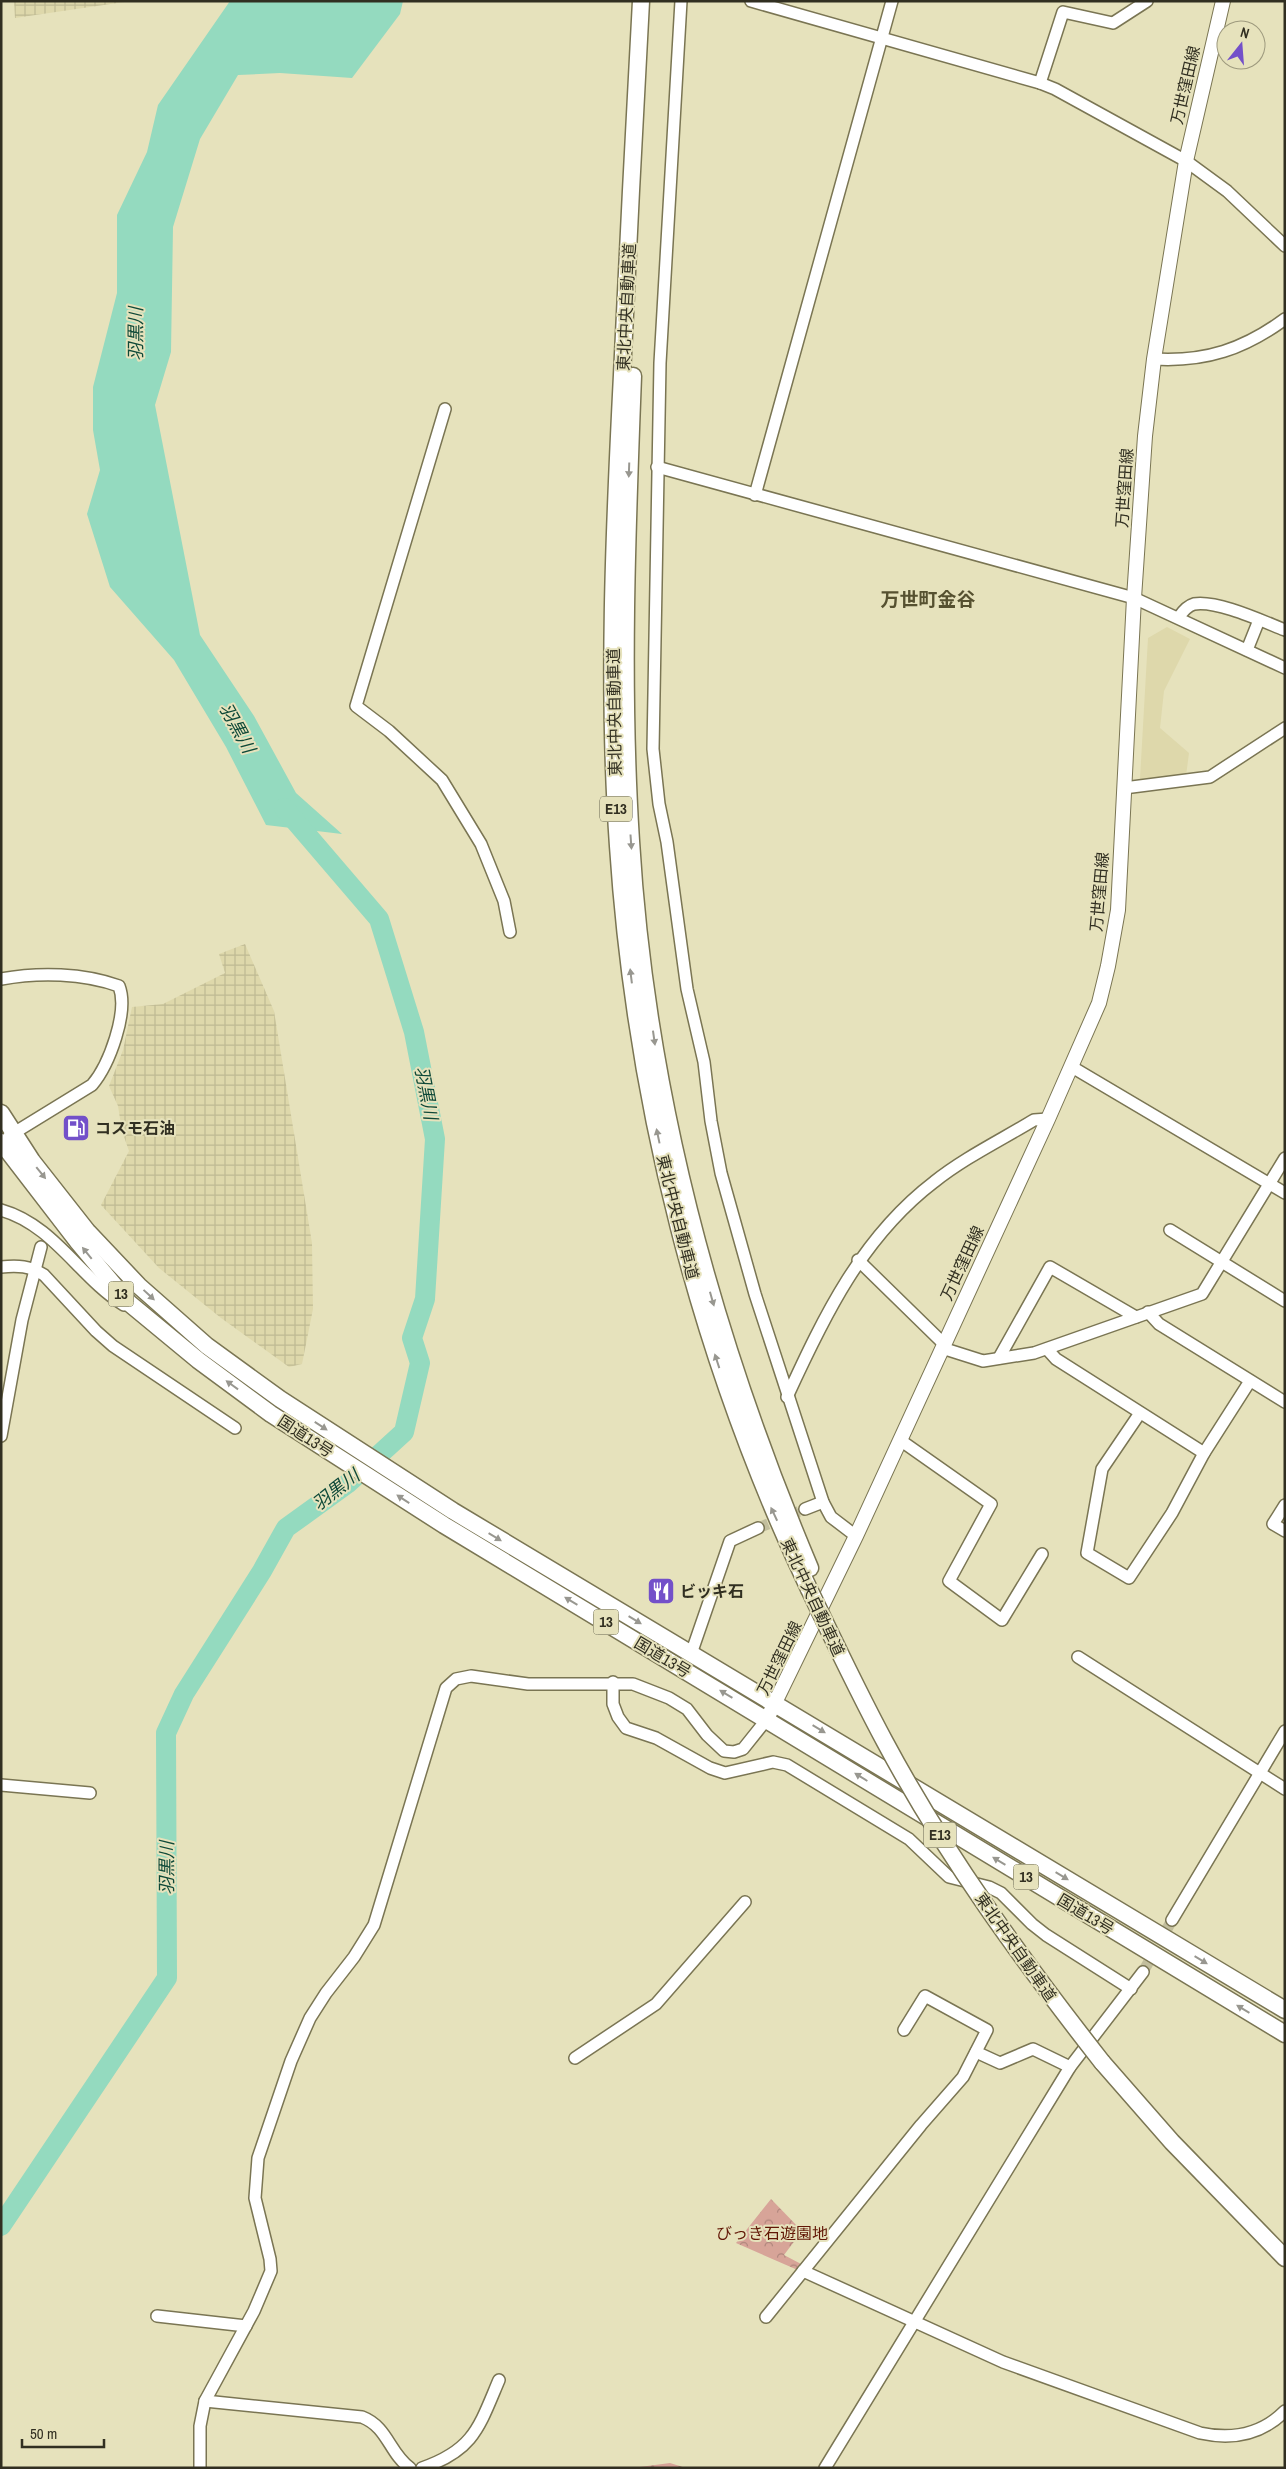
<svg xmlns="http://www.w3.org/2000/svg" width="1286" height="2469" font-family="'Archivo Narrow','Noto Sans JP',sans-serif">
  <defs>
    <pattern id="industrial-grid" width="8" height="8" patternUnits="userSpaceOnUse" patternTransform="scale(1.25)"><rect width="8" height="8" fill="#ded8ab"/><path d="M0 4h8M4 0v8" fill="none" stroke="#bfba93"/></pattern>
    <pattern id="forest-firs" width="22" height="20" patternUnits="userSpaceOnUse" patternTransform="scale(1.25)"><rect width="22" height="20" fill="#d7a498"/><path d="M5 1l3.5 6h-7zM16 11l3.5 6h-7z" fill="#af867c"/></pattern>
    <pattern id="park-crowns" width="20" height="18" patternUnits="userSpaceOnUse" patternTransform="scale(1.25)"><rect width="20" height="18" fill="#d7a498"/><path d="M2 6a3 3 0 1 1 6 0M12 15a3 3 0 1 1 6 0" fill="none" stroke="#af867c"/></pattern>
  </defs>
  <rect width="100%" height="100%" fill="#e6e2bc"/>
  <!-- built -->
  <path fill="#ded8ab" d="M 1167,627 L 1190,639 L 1164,691 L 1160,728 L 1189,753 L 1186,776 L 1140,779 L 1148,638 Z"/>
  <!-- industrial -->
  <g fill="url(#industrial-grid)">
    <path d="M 14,1 L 131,1 L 15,18 Z"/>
    <path d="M 245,944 L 274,1011 L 312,1243 L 313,1309 L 302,1364 L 289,1367 L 221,1318 L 159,1268 L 101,1205 L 129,1151 L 122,1131 L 118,1106 L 109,1086 L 123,1050 L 132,1007 L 163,1004 L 225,973 L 219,954 Z"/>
  </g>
  <!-- forest -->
  <path fill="url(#forest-firs)" d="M 670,2463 L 686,2468 L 632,2468 Z"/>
  <!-- park -->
  <path fill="url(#park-crowns)" d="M 771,2199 L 802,2231 L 784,2255 L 803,2265 L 800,2271 L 736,2243 Z"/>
  <!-- water -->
  <path fill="#94dabf" d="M 230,1 L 403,1 L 400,14 L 352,78 L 280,73 L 238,75 L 200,139 L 173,227 L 171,352 L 155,405 L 200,635 L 254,716 L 296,793 L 342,834 L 266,825 L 226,747 L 174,660 L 110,587 L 87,514 L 100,470 L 93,430 L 93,387 L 117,293 L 117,215 L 147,152 L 158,105 Z"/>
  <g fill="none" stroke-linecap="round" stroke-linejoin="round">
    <!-- river -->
    <path stroke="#94dabf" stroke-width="20" d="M 1,2226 L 167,1978 L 166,1733 L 184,1694 L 262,1571 L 286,1528 L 347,1484 L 404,1432 L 420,1363 L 412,1338 L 425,1299 L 435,1139 L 414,1032 L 379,919 L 284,808"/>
    <!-- minor-tunnel -->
    <g stroke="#c2be9d" stroke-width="11" stroke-dasharray="11 5.5" stroke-linecap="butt">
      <path d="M 758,1528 L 805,1509"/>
      <path d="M 1143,1972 L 1172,1920"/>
    </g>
    <!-- minor casing -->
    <g stroke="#7a7553" stroke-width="14">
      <g id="minor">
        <path d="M 681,1 L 660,363 L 653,749 L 659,804 L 667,842 L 687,989 L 704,1062 L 711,1121 L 721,1173 L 755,1294 L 823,1502 L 831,1517 L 856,1536"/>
        <path d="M 751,1 L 1040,83 L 1055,89 L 1186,161 L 1227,191 L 1285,246"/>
        <path d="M 1040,83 L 1063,12 L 1113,23 L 1147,1"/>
        <path d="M 1154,359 C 1206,362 1244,349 1285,319"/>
        <path d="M 445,409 L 356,706 L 389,731 L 442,780 L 481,844 L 504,901 L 510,932"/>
        <path d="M 657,467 L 1134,598 L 1285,668"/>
        <path d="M 755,495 L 892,1"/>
        <path d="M 1179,617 C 1183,611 1187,606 1194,604 C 1217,600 1262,621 1285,630"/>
        <path d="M 1247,650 L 1259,620"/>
        <path d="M 1124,788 L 1210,777 L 1285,728"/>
        <path d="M 1,979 C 39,972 83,973 119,986 C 129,1012 109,1065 92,1085 L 9,1136"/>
        <path d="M 1072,1067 L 1285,1193"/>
        <path d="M 1,1210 C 54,1225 80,1278 124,1305"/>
        <path d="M 1170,1230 L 1285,1301"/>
        <path d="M 858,1260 L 944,1344"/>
        <path d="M 1,1267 C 18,1265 30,1266 44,1275 L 96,1331 L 113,1346 L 235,1428"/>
        <path d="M 1148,1312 L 1159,1324 L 1285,1402"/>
        <path d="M 942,1348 L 983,1361 L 1034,1353 L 1202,1294 L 1285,1158"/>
        <path d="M 1047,1349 L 1056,1359 L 1204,1453"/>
        <path d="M 999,1358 L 1050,1267 L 1136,1317"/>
        <path d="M 787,1397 C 824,1316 862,1237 934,1182 C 964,1158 1001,1140 1034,1120 L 1048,1119"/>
        <path d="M 1140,1413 L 1102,1469 L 1087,1553 L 1129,1578 L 1172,1513 L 1204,1453 L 1250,1381"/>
        <path d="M 1,1436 L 22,1320 L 41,1247"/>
        <path d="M 900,1440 L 991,1504 L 949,1581 L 1002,1620 L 1042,1554"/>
        <path d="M 1285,1505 L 1273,1524 L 1285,1531"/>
        <path d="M 805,1509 L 823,1502"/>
        <path d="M 691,1654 L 730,1541 L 758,1528"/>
        <path d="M 1078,1657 L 1285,1789"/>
        <path d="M 613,1682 L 613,1704 L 618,1717 L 626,1728 L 656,1738 L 710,1768 L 725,1773 L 773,1762 L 787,1765 L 909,1839 L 949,1877 L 989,1887 L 1001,1893 L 1032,1924 L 1046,1935 L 1131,1989"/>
        <path d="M 1,1785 L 90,1793"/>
        <path d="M 1172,1920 L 1285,1731"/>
        <path d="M 976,2052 L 1000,2063 L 1033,2049 L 1070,2067"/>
        <path d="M 575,2058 L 656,2004 L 745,1902"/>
        <path d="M 803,2271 L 1003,2362 L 1200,2433 C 1232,2440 1261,2435 1285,2411"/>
        <path d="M 157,2316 L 246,2326"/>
        <path d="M 766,2317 L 921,2125 L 963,2077 L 987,2030 L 925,1996 L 904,2030"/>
        <path d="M 205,2401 L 362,2417 C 388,2427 389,2453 410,2468"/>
        <path d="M 200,2468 L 200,2426 L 205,2401 L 254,2311 L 271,2271 L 270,2259 L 255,2198 L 258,2158 L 291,2061 L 310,2018 L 326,1993 L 354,1957 L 374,1925 L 446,1688 L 456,1679 L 471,1676 L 528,1684 L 633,1684 L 669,1698 L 687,1709 L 707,1735 L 724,1751 L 734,1752 L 743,1749 L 767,1719"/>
        <path d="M 422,2468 C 474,2450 479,2427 499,2380"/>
        <path d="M 825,2468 L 1070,2067 L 1143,1972"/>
      </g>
    </g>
    <!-- major casing -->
    <g stroke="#7a7553" stroke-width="16">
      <path id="major" d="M 767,1719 L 856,1536 L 1048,1119 L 1099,1003 L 1108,966 L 1118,910 L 1134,598 L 1145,436 L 1154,359 L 1186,161 L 1223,1"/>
    </g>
    <!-- highway casing -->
    <g stroke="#7a7553" stroke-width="19">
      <g id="highway">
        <path d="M 641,1 C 634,126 628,250 622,375 C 614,532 607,689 618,846 C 635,1102 699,1357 809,1589"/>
        <path d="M 633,376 C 627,531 621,686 631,841 C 646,1092 712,1336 810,1568"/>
        <path d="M 1,1113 L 32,1161 L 87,1231 L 139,1286 L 207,1346 L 280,1399 L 453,1511 L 1285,2010"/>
        <path d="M 1,1142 L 78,1242 L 129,1303 L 198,1360 L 271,1414 L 444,1525 L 1285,2034"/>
        <path d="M 1102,2062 L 1172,2142 L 1285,2258"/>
      </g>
    </g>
    <!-- minor -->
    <use href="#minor" stroke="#fff" stroke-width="11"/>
    <!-- major -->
    <use href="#major" stroke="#fff" stroke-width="14"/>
    <!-- highway -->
    <use href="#highway" stroke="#fff" stroke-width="16"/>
    <!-- highway-bridge casing -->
    <g stroke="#7a7553" stroke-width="19" stroke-linecap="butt">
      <path id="highway-bridge" d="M 809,1589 C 834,1641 858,1692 885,1742 C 946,1856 1023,1961 1102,2062"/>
    </g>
    <!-- highway-bridge -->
    <use href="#highway-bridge" stroke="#fff" stroke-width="16"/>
  </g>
  <!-- one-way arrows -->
  <defs><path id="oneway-solid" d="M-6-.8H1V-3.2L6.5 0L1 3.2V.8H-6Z" transform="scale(1.25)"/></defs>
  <g fill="#989790">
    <use href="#oneway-solid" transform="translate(629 470) rotate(92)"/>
    <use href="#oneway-solid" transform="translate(631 842) rotate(86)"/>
    <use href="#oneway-solid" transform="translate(631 976) rotate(-97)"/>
    <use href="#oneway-solid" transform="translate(654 1038) rotate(82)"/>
    <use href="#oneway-solid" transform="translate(658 1136) rotate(-102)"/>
    <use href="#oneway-solid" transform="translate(41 1173) rotate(51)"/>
    <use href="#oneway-solid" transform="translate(87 1253) rotate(-129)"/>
    <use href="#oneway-solid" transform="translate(149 1295) rotate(43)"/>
    <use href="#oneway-solid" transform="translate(712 1299) rotate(74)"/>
    <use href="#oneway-solid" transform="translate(717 1361) rotate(-108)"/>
    <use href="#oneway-solid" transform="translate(232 1385) rotate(-144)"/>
    <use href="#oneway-solid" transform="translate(321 1426) rotate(33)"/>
    <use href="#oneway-solid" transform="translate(403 1499) rotate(-147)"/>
    <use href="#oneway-solid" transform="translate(774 1514) rotate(-115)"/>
    <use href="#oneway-solid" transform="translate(495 1537) rotate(31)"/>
    <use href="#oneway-solid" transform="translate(571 1601) rotate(-149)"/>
    <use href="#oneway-solid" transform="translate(635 1620) rotate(31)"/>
    <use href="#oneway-solid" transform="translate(726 1694) rotate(-149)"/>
    <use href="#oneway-solid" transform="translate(819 1729) rotate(31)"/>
    <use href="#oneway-solid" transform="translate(861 1777) rotate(-148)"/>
    <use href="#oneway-solid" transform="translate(999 1861) rotate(-149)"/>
    <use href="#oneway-solid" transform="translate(1062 1876) rotate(31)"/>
    <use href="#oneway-solid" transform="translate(1201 1960) rotate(31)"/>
    <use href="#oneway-solid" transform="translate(1243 2009) rotate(-149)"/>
  </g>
  <!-- icons -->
  <defs>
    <g id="fuel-square" transform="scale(1.4375)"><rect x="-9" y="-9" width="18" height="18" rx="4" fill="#7350c9" stroke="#e6e2bc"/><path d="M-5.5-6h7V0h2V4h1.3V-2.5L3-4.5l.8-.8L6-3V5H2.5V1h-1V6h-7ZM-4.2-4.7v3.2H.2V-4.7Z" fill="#fff"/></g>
    <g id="restaurant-square" transform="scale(1.4375)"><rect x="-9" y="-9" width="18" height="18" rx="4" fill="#7350c9" stroke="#e6e2bc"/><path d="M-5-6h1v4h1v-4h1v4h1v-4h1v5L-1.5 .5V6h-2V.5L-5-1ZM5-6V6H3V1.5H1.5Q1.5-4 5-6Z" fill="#fff"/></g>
  </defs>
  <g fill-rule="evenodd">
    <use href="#fuel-square" x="76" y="1128"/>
    <use href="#restaurant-square" x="661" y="1591"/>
  </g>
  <g text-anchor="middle" stroke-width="4" stroke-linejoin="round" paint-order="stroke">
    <!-- shield labels -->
    <g fill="#e6e2bc" stroke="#676550" stroke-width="1">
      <rect x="600" y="796.5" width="32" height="25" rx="4"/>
      <rect x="108.5" y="1281.5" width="25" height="25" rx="4"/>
      <rect x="593.5" y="1609.5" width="25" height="25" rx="4"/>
      <rect x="924" y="1822.5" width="32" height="25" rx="4"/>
      <rect x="1013.5" y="1864.5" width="25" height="25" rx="4"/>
    </g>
    <g font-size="15" font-weight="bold" fill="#312f21">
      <text x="616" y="814">E13</text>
      <text x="121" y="1299">13</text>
      <text x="606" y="1627">13</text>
      <text x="940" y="1840">E13</text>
      <text x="1026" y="1882">13</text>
    </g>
    <!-- street labels -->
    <g font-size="16" fill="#312f21" stroke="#e6e2bc">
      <text transform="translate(1185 85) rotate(-77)" y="6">万世窪田線</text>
      <text transform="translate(626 307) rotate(-87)" y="6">東北中央自動車道</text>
      <text transform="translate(1124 488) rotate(-86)" y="6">万世窪田線</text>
      <text transform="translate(614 712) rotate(-91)" y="6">東北中央自動車道</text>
      <text transform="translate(1099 892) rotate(-85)" y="6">万世窪田線</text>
      <text transform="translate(678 1217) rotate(76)" y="6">東北中央自動車道</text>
      <text transform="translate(962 1263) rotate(-65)" y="6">万世窪田線</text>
      <text transform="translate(306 1436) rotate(33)" y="6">国道13号</text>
      <text transform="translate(813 1597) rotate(65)" y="6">東北中央自動車道</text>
      <text transform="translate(663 1657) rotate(31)" y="6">国道13号</text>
      <text transform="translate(779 1658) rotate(-64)" y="6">万世窪田線</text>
      <text transform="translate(1086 1914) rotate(31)" y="6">国道13号</text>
      <text transform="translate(1016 1947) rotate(55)" y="6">東北中央自動車道</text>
    </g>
    <!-- poi labels -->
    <g font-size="16" font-weight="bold" fill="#312f21" stroke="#e6e2bc" text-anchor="start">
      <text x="95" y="1134">コスモ石油</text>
      <text x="680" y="1597">ビッキ石</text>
    </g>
    <!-- park labels -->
    <g font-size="16" fill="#611605" stroke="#e6e2bc">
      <text x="772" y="2239">びっき石遊園地</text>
    </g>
    <!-- water labels -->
    <g font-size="18" font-style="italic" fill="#0e4938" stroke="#e6e2bc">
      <text transform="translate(136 334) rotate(-90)" y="6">羽黒川</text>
      <text transform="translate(237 728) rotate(61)" y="6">羽黒川</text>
      <text transform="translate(426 1093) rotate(79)" y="6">羽黒川</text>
      <text transform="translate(336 1490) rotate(-38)" y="6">羽黒川</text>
      <text transform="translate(167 1868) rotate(-90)" y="6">羽黒川</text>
    </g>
    <!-- quarter labels -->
    <g font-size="19" font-weight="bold" fill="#565130" stroke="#e6e2bc">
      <text x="928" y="606">万世町金谷</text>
    </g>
  </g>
  <!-- border -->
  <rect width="1286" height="2469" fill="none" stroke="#312f21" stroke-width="5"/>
  <!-- north arrow -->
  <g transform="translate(1241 45) rotate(17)"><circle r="24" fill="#e6e2bc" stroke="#9e9a7e"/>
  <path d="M0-4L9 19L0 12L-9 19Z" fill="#7350c9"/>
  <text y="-8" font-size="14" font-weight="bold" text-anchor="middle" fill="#312f21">N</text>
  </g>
  <!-- scale -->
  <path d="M22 2439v8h82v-8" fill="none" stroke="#312f21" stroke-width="2.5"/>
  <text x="30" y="2439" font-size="15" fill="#312f21" stroke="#e6e2bc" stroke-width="4" paint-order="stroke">50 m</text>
</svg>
